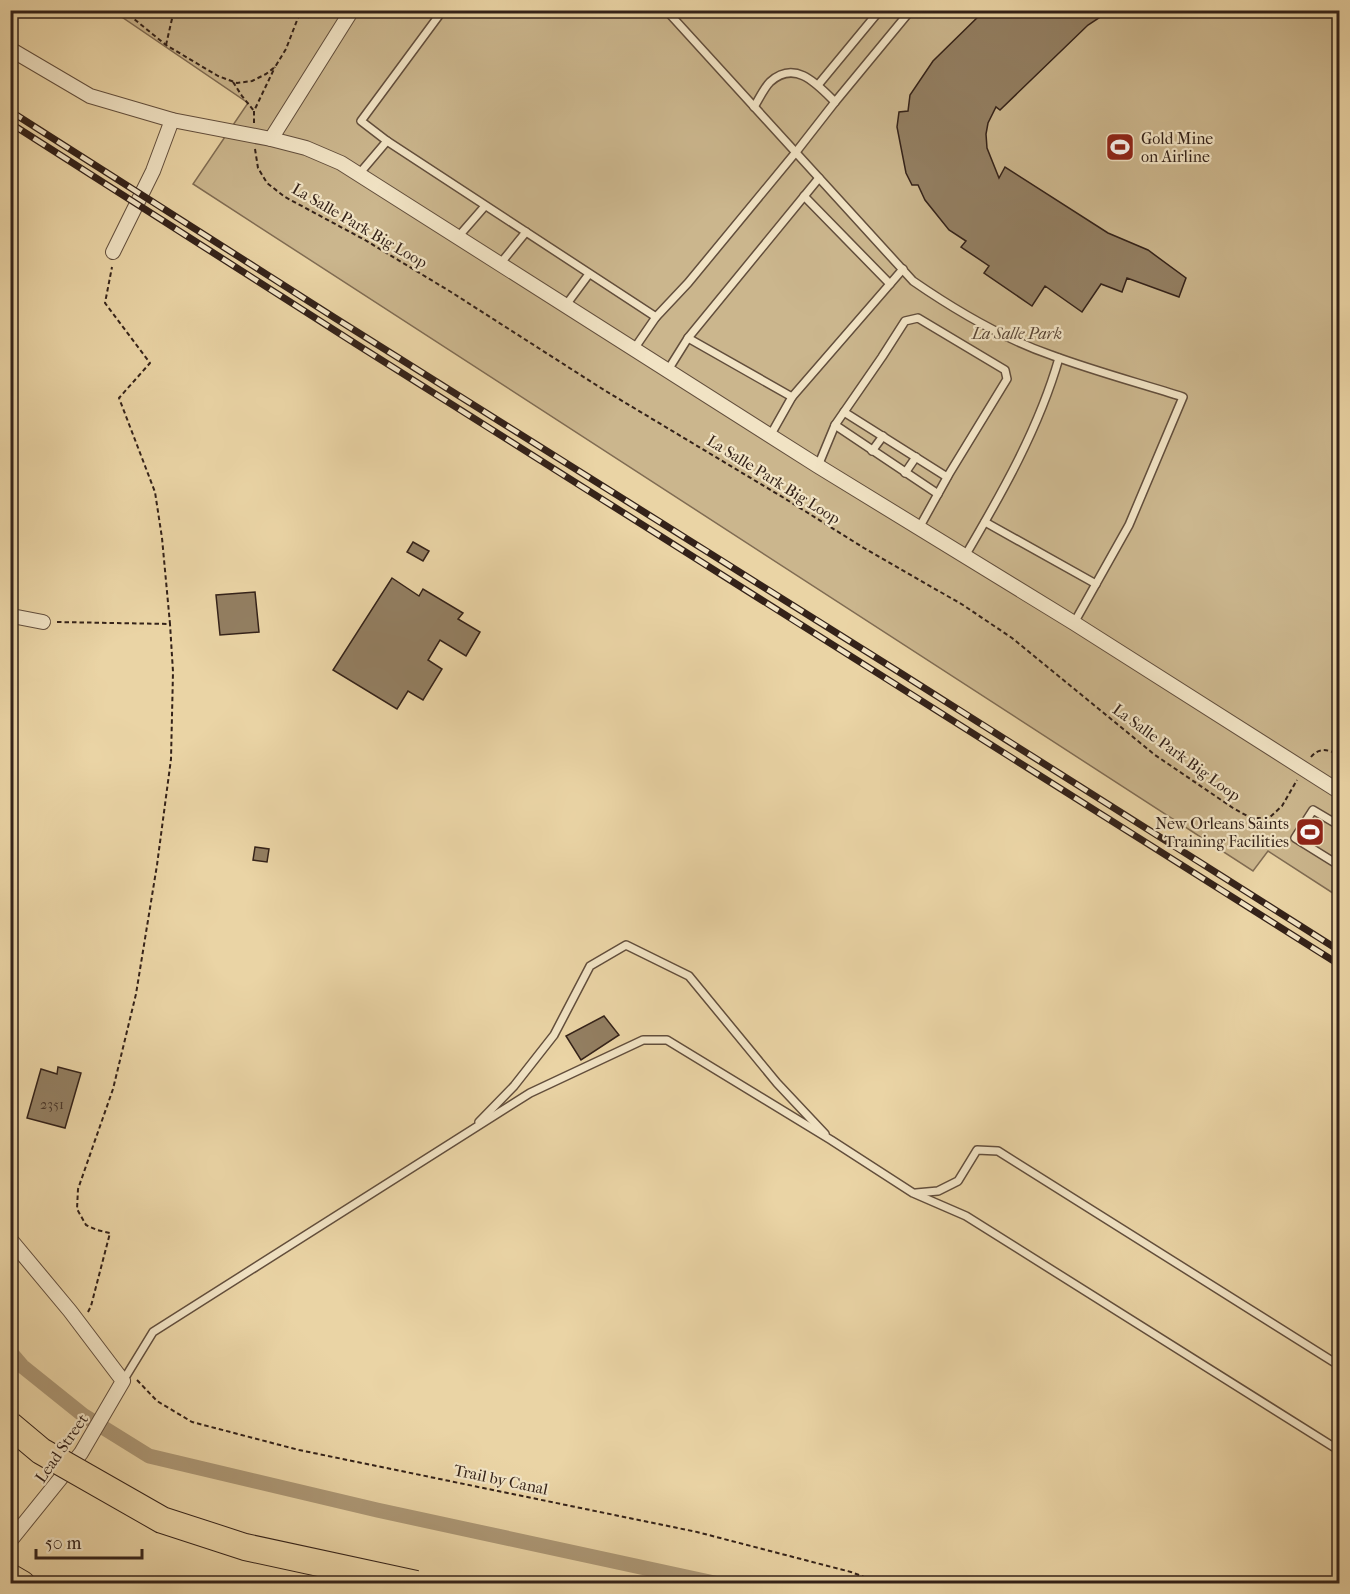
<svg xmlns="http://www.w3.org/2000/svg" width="1350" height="1594" font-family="'IM FELL French Canon',serif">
  <rect width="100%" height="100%" fill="#ead4a5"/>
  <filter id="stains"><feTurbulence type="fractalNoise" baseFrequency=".00333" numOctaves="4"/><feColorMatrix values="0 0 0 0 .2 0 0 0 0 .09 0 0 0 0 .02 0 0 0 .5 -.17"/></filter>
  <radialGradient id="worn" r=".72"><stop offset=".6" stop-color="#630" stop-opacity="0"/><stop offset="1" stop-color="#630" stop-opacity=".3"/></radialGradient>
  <!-- green -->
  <path fill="#cbb68d" stroke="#806c53" stroke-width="1.5" d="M 113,11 L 1339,11 L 1339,897 L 1268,851 L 1253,871 L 193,184 L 248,103 Z"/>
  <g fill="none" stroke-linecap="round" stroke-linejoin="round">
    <!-- canal -->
    <path stroke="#ac9775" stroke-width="15" d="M 10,1352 L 22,1366 L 83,1415 L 149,1456 L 377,1510 L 719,1584"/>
  </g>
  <!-- building -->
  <g fill="#937f62" stroke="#342219" stroke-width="1.5">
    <path d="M 985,10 L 1111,10 L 1088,25 L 1000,110 L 996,107 L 988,123 L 986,134 L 987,148 L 999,178 L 1005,167 L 1108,233 L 1148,250 L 1186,278 L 1179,297 L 1127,278 L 1122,292 L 1101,284 L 1082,312 L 1045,286 L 1032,306 L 984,273 L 989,266 L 961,247 L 966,241 L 949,230 L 925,200 L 918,185 L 912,185 L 906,173 L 897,127 L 899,112 L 908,111 L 910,95 L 933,61 Z"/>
    <path d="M 413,542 L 429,551 L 423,561 L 407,552 Z"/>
    <path d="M 392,578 L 419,596 L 423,589 L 463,613 L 458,619 L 480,632 L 466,656 L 440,640 L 428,660 L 442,669 L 423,700 L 408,691 L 397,709 L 333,670 Z"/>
    <path d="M 255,592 L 259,632 L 220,635 L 216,595 Z"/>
    <path d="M 255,847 L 269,849 L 267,862 L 253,860 Z"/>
    <path d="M 604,1016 L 619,1035 L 581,1060 L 566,1036 Z"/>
    <path d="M 58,1067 L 81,1073 L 65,1128 L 27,1118 L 41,1069 L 57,1074 Z"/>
  </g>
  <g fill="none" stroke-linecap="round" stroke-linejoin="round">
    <!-- service casing -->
    <g stroke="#624e3c" stroke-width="10">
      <g id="service">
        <path d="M 443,10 L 361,121 L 387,141 L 656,317"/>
        <path d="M 666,10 L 913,281 C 955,310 1002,338 1051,355 C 1094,371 1139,383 1183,397 L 1129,525 L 1074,623"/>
        <path d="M 818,85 L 880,10"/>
        <path d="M 754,107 C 759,99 764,88 770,82 C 795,59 817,84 835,102 L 911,10"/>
        <path d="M 359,174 L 387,141"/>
        <path d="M 804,196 L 890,284"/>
        <path d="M 458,237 L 485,206"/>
        <path d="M 500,264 L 526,232"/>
        <path d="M 566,305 L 589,274"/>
        <path d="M 688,338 L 792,397"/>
        <path d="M 634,349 L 656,317 L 688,283 L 796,152 L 835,102"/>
        <path d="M 668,370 L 688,338 L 819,178"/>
        <path d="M 844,412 L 947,477"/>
        <path d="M 835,425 L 938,494"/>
        <path d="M 770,436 L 792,397 L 903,269"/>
        <path d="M 872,451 L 883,436"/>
        <path d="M 818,466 L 835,425 L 882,357 L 905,321 L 918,318 L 1005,370 L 1007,379 L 949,474 L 919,528"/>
        <path d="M 905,473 L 916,457"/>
        <path d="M 985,522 L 1096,584"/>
        <path d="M 965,556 C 1002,493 1039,428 1059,358"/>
        <path d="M 1340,826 L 1313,810 L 1295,838 L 1340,866"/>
        <path d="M 479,1122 L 514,1086 L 554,1035 L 590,966 L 626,945 L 689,976 L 777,1083 L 825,1134"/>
        <path d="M 916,1193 L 938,1191 L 958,1181 L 977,1150 L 998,1151 L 1340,1366"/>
        <path d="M 123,1381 L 153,1332 L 530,1093 L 643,1040 L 667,1040 L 831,1140 L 913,1193 L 966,1216 L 1340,1451"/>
      </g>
    </g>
    <!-- minor casing -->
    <g stroke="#624e3c" stroke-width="16">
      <g id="minor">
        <path d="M 10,49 L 90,96 L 172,120 L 271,139 L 306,148 L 341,163 L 818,466 L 1074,623 L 1340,792"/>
        <path d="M 271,139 L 352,10"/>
        <path d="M 113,252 L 153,171 L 172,120"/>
        <path d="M 12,616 L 43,622"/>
        <path d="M 10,1239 L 70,1311 L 123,1381 L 81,1453 L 10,1541"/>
      </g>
    </g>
    <!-- motorway casing -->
    <g stroke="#342219" stroke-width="28">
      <path id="motorway" d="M 10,1577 L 22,1584"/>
    </g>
    <!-- path -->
    <g stroke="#342219" stroke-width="2" stroke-dasharray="4.5 3" stroke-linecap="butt">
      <path d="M 123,10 L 166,45 L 218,76 L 237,83 L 252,81 L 266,74 L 275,67 L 286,49 L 301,10"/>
      <path d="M 166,45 L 174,10"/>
      <path d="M 233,82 L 242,96 L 254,111"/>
      <path d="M 254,123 L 254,111 L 275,67"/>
      <path d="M 255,149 L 258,168 L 267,183 L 285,197 L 365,240 L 451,292 L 604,390 L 784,498 L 864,548 L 963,605 L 1012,638 L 1155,755 L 1233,808 L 1251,818 L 1269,818 L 1282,806 L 1297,780"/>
      <path d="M 57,622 L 170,624 L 162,538 L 155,492 L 119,398 L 150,363 L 105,303 L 112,267"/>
      <path d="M 1311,757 C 1319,747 1329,749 1340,756"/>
      <path d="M 88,1312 L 91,1306 L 110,1233 L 97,1230 L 86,1225 L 77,1209 L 78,1189 L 113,1089 L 136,994 L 157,865 L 171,759 L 173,672 L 170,624"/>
      <path d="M 137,1380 L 157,1401 L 192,1422 L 299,1450 L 697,1532 L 851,1572 L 883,1584"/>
    </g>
    <!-- service -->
    <use href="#service" stroke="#f1e3c4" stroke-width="7"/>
    <!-- minor -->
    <use href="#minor" stroke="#f1e3c4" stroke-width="14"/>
    <!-- motorway -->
    <use href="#motorway" stroke="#ead4a5" stroke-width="26"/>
    <!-- rail casing -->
    <g stroke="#342219" stroke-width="7">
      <g id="rail">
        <path d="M 10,111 L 335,318 L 899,672 L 1340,951"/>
        <path d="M 10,123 L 356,344 L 1340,965"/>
      </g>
    </g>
    <!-- rail -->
    <use href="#rail" stroke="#f1e3c4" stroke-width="4.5" stroke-dasharray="14" stroke-linecap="butt"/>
    <!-- motorway-bridge casing -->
    <g stroke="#342219" stroke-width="28" stroke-linecap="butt">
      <path id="motorway-bridge" d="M 10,1425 L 41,1451 L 162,1520 L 245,1547 L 416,1584"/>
    </g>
    <!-- motorway-bridge -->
    <use href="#motorway-bridge" stroke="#ead4a5" stroke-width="26"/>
  </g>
  <!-- icons -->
  <defs>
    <g id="stadium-square" transform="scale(1.5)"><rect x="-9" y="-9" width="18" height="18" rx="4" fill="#8f2418" stroke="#f1e3c4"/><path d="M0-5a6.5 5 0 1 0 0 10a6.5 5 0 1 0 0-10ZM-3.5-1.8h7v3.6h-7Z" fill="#fff"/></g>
  </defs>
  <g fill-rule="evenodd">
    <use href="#stadium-square" x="1120" y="147"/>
    <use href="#stadium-square" x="1310" y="832"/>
  </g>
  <g text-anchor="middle" stroke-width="4.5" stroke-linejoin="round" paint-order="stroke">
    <!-- number labels -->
    <g font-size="14" fill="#4c392b">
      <text x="52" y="1109">2351</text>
    </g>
    <!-- poi labels -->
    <g font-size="16" fill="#342219" stroke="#f1e3c4" text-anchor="start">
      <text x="1141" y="144">Gold Mine<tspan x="1141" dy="18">on Airline</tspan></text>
      <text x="1289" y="829" text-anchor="end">New Orleans Saints<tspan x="1289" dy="18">Training Facilities</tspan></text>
    </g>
    <!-- street labels -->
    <g font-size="16" fill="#342219" stroke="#f1e3c4">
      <text transform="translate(360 225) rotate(30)" y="6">La Salle Park Big Loop</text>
      <text transform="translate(774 479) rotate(32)" y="6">La Salle Park Big Loop</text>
      <text transform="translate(1177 752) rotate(36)" y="6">La Salle Park Big Loop</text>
      <text transform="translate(61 1448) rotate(-55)" y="6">Lead Street</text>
      <text transform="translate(501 1479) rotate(12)" y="6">Trail by Canal</text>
    </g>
    <!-- park labels -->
    <g font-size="16" font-style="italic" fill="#5a4736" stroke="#f1e3c4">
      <text x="1017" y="339">La Salle Park</text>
    </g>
  </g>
  <!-- margin -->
  <rect width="1350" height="1594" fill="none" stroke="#ead4a5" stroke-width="36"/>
  <rect x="12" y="12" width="1326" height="1570" fill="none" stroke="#342219" stroke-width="3"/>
  <rect x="18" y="18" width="1314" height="1558" fill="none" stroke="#342219" stroke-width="1.5"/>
  <!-- scale -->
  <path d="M36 1549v9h106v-9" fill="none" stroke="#342219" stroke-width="3"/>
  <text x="45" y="1549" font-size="18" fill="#342219" stroke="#f1e3c4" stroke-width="4.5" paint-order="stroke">50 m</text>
  <rect width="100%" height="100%" filter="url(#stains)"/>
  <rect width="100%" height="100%" fill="url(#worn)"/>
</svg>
